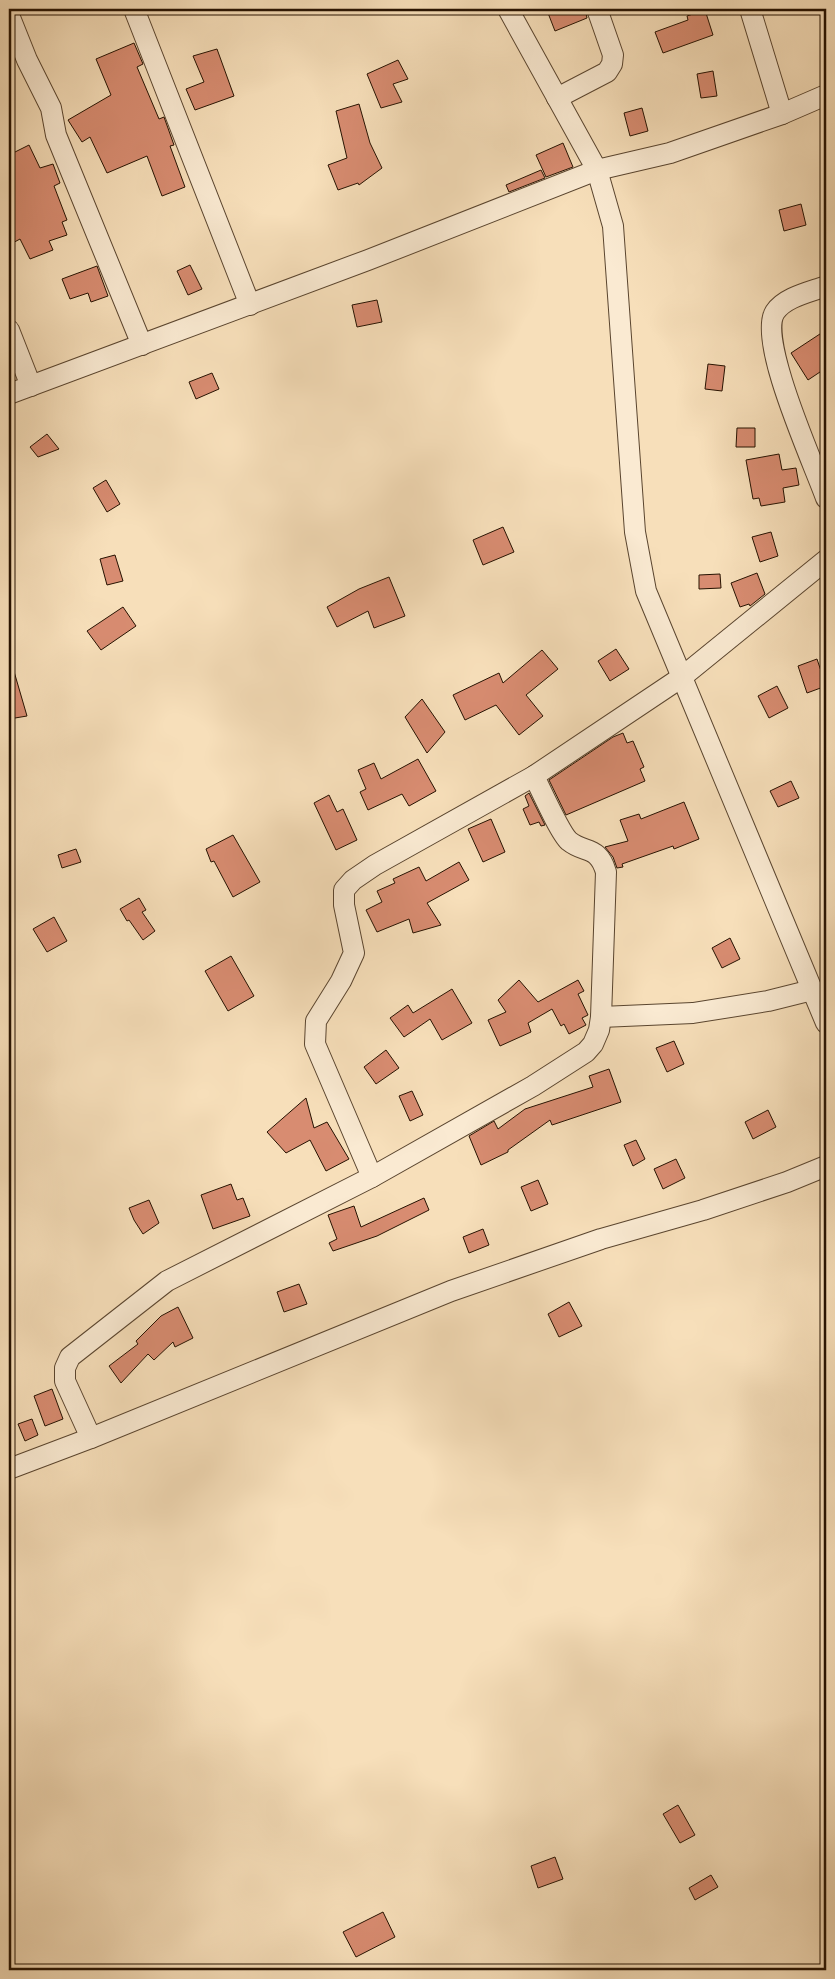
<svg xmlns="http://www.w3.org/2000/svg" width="835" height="1979" font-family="'Libre Caslon Text',serif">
  <rect width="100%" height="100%" fill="#f7dfba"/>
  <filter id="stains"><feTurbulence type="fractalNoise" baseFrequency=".004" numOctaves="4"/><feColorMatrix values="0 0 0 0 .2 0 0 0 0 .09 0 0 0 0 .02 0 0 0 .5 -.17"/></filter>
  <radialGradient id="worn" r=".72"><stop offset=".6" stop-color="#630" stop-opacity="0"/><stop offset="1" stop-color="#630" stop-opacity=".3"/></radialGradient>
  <!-- building -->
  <g fill="#d88c71" stroke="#261201">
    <path d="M 558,9 L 585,9 L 587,18 L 555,31 L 548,13 Z"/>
    <path d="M 705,10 L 713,35 L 663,53 L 655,32 L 688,20 L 687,16 Z"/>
    <path d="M 134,43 L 143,64 L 137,67 L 159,119 L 164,117 L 174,145 L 170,146 L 185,187 L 162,196 L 147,156 L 107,173 L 90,137 L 82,142 L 68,120 L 111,95 L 96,59 Z"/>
    <path d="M 217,49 L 234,96 L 195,110 L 186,89 L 204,82 L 193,56 Z"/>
    <path d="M 398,60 L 408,79 L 393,84 L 402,102 L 381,108 L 367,74 Z"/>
    <path d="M 713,71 L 717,96 L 701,98 L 697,74 Z"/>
    <path d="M 359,104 L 370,143 L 382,168 L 359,185 L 358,183 L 338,190 L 328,165 L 347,158 L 336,111 Z"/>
    <path d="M 642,108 L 648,131 L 630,136 L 624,113 Z"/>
    <path d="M 563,143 L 573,167 L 546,177 L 536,155 Z"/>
    <path d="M 29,145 L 40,168 L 53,164 L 60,183 L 54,186 L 67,220 L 62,222 L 67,235 L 49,241 L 53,250 L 30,259 L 20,239 L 9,245 L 9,155 Z"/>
    <path d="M 541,170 L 545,178 L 509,192 L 506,185 Z"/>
    <path d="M 801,204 L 806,225 L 784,231 L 779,210 Z"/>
    <path d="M 190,265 L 202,289 L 188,295 L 177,271 Z"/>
    <path d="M 97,266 L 108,296 L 91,302 L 88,293 L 70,299 L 62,279 Z"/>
    <path d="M 377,300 L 382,322 L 357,327 L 352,305 Z"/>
    <path d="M 826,330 L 826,368 L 808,380 L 791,353 Z"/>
    <path d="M 708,364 L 725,366 L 722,391 L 705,389 Z"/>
    <path d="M 212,373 L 219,389 L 196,399 L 189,382 Z"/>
    <path d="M 737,428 L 755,428 L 755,447 L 736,447 Z"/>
    <path d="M 47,434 L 59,449 L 38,457 L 30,447 Z"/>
    <path d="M 779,454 L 782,470 L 796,468 L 799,485 L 783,488 L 785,502 L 761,506 L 759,498 L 753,499 L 746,460 Z"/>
    <path d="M 106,480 L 120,504 L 107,512 L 93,488 Z"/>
    <path d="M 503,527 L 514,552 L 483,565 L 473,540 Z"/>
    <path d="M 771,532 L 778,556 L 760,562 L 752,537 Z"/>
    <path d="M 115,555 L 123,581 L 107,585 L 100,559 Z"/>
    <path d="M 757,573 L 765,594 L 750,606 L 749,604 L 740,607 L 731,583 Z"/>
    <path d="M 720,574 L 721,588 L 699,589 L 699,575 Z"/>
    <path d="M 389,577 L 405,616 L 374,628 L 368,611 L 337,627 L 327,607 L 359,589 Z"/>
    <path d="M 123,607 L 136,626 L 101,650 L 87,631 Z"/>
    <path d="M 616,649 L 629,669 L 610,681 L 598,661 Z"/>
    <path d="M 542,650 L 558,669 L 526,695 L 543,716 L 519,735 L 496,705 L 465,720 L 453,695 L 499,673 L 503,683 Z"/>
    <path d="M 817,659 L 826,686 L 807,693 L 798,666 Z"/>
    <path d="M 9,668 L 13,668 L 27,716 L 9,719 Z"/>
    <path d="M 777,686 L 788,708 L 769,718 L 758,696 Z"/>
    <path d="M 422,699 L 445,732 L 427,753 L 405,717 Z"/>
    <path d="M 623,733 L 627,743 L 633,741 L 644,767 L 640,769 L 645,781 L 566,815 L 549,780 L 613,737 Z"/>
    <path d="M 418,759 L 436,791 L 409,806 L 402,794 L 368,810 L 360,792 L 366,789 L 358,770 L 374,763 L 381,779 Z"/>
    <path d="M 791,781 L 799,798 L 778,807 L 770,791 Z"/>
    <path d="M 529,793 L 545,825 L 541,826 L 539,822 L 530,825 L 523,809 L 529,806 L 525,796 Z"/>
    <path d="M 329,795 L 337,812 L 343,809 L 357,840 L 336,850 L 314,803 Z"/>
    <path d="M 684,802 L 699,839 L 674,849 L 673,846 L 622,864 L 623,867 L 617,868 L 613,857 L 605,847 L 628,841 L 620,820 L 639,814 L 641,819 Z"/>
    <path d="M 491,819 L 505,852 L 483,862 L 468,829 Z"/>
    <path d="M 233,835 L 260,882 L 233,897 L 214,861 L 211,862 L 206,849 Z"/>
    <path d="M 76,849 L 81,862 L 62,868 L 58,855 Z"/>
    <path d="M 459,862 L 469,880 L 427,903 L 441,925 L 413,933 L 409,919 L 377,932 L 366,910 L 382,902 L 377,891 L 395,883 L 393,879 L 419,867 L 426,881 Z"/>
    <path d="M 139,898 L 146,910 L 142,912 L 155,931 L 143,940 L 129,920 L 127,921 L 120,909 Z"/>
    <path d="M 54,917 L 67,941 L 47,952 L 33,929 Z"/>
    <path d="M 730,938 L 740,959 L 722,968 L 712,948 Z"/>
    <path d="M 231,956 L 254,996 L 228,1011 L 205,971 Z"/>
    <path d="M 519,980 L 538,1002 L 578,980 L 584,991 L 578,994 L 588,1015 L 582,1018 L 586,1025 L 569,1034 L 564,1024 L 561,1026 L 552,1009 L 528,1023 L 531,1032 L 500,1046 L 488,1020 L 506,1012 L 498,1000 Z"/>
    <path d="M 452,989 L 472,1023 L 442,1040 L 430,1019 L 404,1037 L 390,1018 L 408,1005 L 413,1013 Z"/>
    <path d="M 674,1041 L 684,1064 L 667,1072 L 656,1048 Z"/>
    <path d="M 386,1050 L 399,1068 L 376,1084 L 364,1067 Z"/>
    <path d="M 609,1069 L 621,1102 L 552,1125 L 550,1120 L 508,1150 L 508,1152 L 481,1165 L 469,1136 L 494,1121 L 498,1129 L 525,1109 L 593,1087 L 589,1076 Z"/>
    <path d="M 412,1091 L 423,1115 L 410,1121 L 399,1096 Z"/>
    <path d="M 306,1098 L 314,1128 L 327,1122 L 349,1159 L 326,1171 L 310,1140 L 286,1153 L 267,1132 Z"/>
    <path d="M 768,1110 L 776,1127 L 753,1139 L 745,1122 Z"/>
    <path d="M 636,1140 L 645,1159 L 633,1166 L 624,1145 Z"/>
    <path d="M 676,1159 L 685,1178 L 663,1189 L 654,1169 Z"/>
    <path d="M 538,1180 L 548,1204 L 531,1211 L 521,1187 Z"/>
    <path d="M 231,1184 L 237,1200 L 243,1198 L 250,1216 L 213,1229 L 201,1195 Z"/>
    <path d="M 424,1198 L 429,1210 L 377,1236 L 333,1251 L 329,1243 L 337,1239 L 328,1215 L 354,1206 L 361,1227 Z"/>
    <path d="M 149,1200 L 159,1223 L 143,1234 L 134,1220 L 129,1208 Z"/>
    <path d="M 483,1229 L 489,1245 L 469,1253 L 463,1237 Z"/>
    <path d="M 299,1284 L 307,1304 L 284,1312 L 277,1292 Z"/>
    <path d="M 569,1302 L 582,1326 L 559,1337 L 548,1314 Z"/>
    <path d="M 178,1307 L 193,1338 L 175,1347 L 173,1342 L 154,1360 L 148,1354 L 121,1383 L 109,1366 L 138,1344 L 136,1341 L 161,1316 Z"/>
    <path d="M 52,1389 L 63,1419 L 45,1426 L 34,1396 Z"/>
    <path d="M 32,1419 L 38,1435 L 25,1441 L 18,1424 Z"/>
    <path d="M 678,1805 L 695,1835 L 680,1843 L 663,1814 Z"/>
    <path d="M 555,1857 L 563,1879 L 538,1888 L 531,1866 Z"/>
    <path d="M 711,1875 L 718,1887 L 695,1900 L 689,1888 Z"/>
    <path d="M 383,1912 L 395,1937 L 356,1957 L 343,1932 Z"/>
  </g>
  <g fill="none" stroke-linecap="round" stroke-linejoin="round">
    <!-- minor casing -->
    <g stroke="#5a452f" stroke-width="22">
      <g id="minor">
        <path d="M 134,9 L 250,305"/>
        <path d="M 508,9 L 597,170 L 613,226 L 635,532 L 646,591 L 826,1023"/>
        <path d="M 750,9 L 782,114"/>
        <path d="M 9,15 L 27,60 L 51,108 L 56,135 L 142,345"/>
        <path d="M 557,98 L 607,72 L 612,64 L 613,55 L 597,9"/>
        <path d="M 826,286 C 810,292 785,297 775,312 C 757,340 814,464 826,498"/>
        <path d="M 9,330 L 31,386"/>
        <path d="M 9,394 L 368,260 L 597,170 L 670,153 L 782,114 L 826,95"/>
        <path d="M 601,1017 L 693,1013 L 768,1001 L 812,990"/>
        <path d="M 372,1177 L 315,1044 L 316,1021 L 341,981 L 354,953 L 344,905 L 344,890 L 353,880 L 375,865 L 534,776 L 682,677 L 826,560"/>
        <path d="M 91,1438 L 65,1381 L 65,1368 L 70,1357 L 167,1281 L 372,1177 L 533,1086 L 586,1052 L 593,1044 L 599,1030 L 601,1017 L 606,872 C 598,845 585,854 569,841 C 560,833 541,790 534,776"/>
        <path d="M 9,1469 L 91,1438 L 451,1291 L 601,1239 L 703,1210 L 787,1182 L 826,1166"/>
      </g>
    </g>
    <!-- minor -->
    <use href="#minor" stroke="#faead2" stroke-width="20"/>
  </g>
  <!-- margin -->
  <rect width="835" height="1979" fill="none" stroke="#f7dfba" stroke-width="30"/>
  <rect x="10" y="10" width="815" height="1959" fill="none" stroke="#261201" stroke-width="2.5"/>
  <rect x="15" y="15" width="805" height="1949" fill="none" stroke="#261201"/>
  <rect width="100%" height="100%" filter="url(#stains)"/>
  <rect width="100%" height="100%" fill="url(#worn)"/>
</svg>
